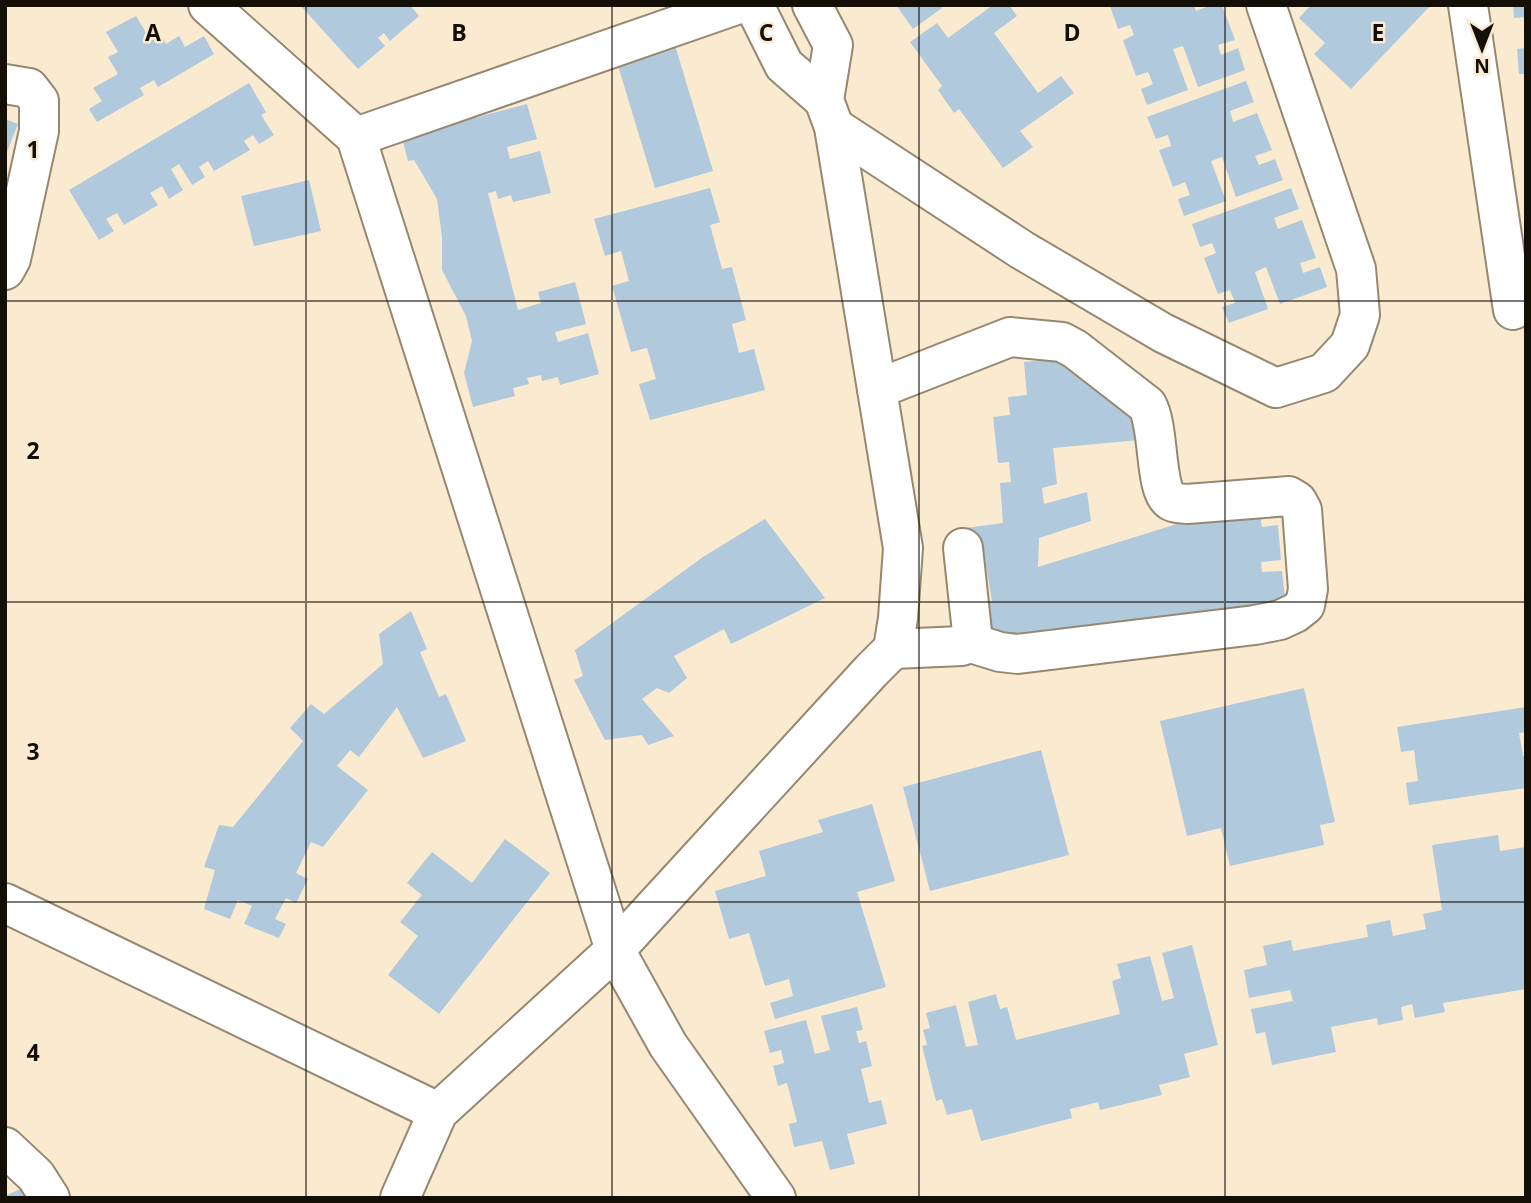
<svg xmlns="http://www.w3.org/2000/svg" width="1531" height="1203" font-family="'Open Sans',sans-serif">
  <rect width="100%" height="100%" fill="#faead0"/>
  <!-- building -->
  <g fill="#b0c9dd">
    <path d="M 300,5 L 410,5 L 419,16 L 390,41 L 384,33 L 378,38 L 385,46 L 358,69 Z"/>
    <path d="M 896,5 L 940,5 L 942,8 L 913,29 Z"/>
    <path d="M 993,5 L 1009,5 L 1017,16 L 994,33 L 1038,93 L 1061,76 L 1074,93 L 1020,131 L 1033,147 L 1003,168 L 959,109 L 954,113 L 938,90 L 942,86 L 910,42 L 937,23 L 948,38 Z"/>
    <path d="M 1113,5 L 1194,5 L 1196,11 L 1211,5 L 1222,5 L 1235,40 L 1218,45 L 1221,55 L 1238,48 L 1245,70 L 1198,87 L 1183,46 L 1173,49 L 1188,90 L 1147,105 L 1141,89 L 1153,84 L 1148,72 L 1136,76 L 1123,40 L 1134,35 L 1130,25 L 1118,29 L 1110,6 Z"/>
    <path d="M 1311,5 L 1431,5 L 1351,89 L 1314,54 L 1325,43 L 1299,18 Z"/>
    <path d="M 1513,5 L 1526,5 L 1526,17 L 1514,18 Z"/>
    <path d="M 136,16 L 148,36 L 158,30 L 166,44 L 179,36 L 185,47 L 204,36 L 214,54 L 158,87 L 154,80 L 140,88 L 144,95 L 97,122 L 89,109 L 102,101 L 93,88 L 118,74 L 108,57 L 118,52 L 106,32 Z"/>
    <path d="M 674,42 L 713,171 L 655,188 L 616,59 Z"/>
    <path d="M 1526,48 L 1526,74 L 1519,74 L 1517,49 Z"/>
    <path d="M 1246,81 L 1254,102 L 1230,111 L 1233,122 L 1257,113 L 1272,150 L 1255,156 L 1259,165 L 1275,159 L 1283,180 L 1236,197 L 1222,157 L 1211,161 L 1226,201 L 1184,216 L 1178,199 L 1190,195 L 1185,182 L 1173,187 L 1159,150 L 1171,146 L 1168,135 L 1156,139 L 1147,117 Z"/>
    <path d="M 249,83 L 266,112 L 261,115 L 274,135 L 259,144 L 253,135 L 244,141 L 250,150 L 214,171 L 208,161 L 199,167 L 205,177 L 192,185 L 179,164 L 171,169 L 183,190 L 169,199 L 162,186 L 150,193 L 158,205 L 124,225 L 117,213 L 106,219 L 114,231 L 99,240 L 69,190 Z"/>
    <path d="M 527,104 L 537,139 L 507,147 L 510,159 L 540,151 L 551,193 L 513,202 L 511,195 L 498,199 L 496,191 L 488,193 L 518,310 L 541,303 L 538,292 L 575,282 L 586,324 L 555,332 L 558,342 L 588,333 L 599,374 L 560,385 L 558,377 L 542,381 L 541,375 L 527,378 L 529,384 L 513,388 L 515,396 L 473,407 L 464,373 L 472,341 L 466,316 L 442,270 L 442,237 L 437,199 L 414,160 L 408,161 L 402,137 Z"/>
    <path d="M 5,119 L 18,124 L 5,157 Z"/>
    <path d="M 309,180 L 321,231 L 254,246 L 241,196 Z"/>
    <path d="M 710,188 L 720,222 L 710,225 L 722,269 L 732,267 L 746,320 L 732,324 L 739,353 L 754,349 L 765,390 L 650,420 L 639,384 L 656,379 L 647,348 L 631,352 L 612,286 L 629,281 L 621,251 L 605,256 L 594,219 Z"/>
    <path d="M 1291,188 L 1299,209 L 1274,218 L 1278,229 L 1302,220 L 1316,258 L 1300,263 L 1303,273 L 1320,267 L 1327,287 L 1280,304 L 1266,267 L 1255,272 L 1268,309 L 1229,323 L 1222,307 L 1235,303 L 1230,290 L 1218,294 L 1204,258 L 1216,253 L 1212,243 L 1200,247 L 1192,224 Z"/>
    <path d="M 1056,352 L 1057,362 L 1083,359 L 1135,403 L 1139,440 L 1053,448 L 1057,484 L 1042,488 L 1044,504 L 1087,492 L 1091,521 L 1039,538 L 1038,567 L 1219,511 L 1260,516 L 1262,527 L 1278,525 L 1281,560 L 1261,562 L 1262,572 L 1282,571 L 1286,606 L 994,644 L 979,633 L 977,606 L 992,601 L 985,560 L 970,562 L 966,528 L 1003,523 L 1000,483 L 1011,482 L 1009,462 L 998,463 L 993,417 L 1010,415 L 1008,397 L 1027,395 L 1024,362 L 1044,360 L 1044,353 Z"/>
    <path d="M 765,519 L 825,598 L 731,644 L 724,629 L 674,656 L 687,678 L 669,693 L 657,688 L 642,699 L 674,736 L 648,745 L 642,735 L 605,740 L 574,680 L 583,676 L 575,650 L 703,557 Z"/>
    <path d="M 411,611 L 427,649 L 420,652 L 439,697 L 446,694 L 466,741 L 423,758 L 397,707 L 359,757 L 350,750 L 337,766 L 368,790 L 323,847 L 311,842 L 296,873 L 308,879 L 296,903 L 286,898 L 275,919 L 286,924 L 279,938 L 244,924 L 252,906 L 238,900 L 230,919 L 204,909 L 215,870 L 204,867 L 219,825 L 233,827 L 303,741 L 290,728 L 311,704 L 324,714 L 383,664 L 379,634 Z"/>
    <path d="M 1304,688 L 1335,822 L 1320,825 L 1324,845 L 1230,866 L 1221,828 L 1187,836 L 1160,721 Z"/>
    <path d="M 1526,707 L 1526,732 L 1519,733 L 1523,756 L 1526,756 L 1526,788 L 1409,805 L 1406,783 L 1418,781 L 1414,750 L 1401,752 L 1397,727 Z"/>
    <path d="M 1041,750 L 1069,855 L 930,891 L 903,787 Z"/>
    <path d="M 872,804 L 895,881 L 857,892 L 886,987 L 775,1019 L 770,1003 L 793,996 L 789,979 L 765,986 L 749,933 L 729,939 L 715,891 L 766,876 L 759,851 L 823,832 L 818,820 Z"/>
    <path d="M 1498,835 L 1500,851 L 1526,847 L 1526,979 L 1524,980 L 1526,989 L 1443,1003 L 1445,1012 L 1415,1018 L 1412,1004 L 1401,1007 L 1403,1020 L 1378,1025 L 1377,1018 L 1331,1027 L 1336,1052 L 1272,1065 L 1265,1032 L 1256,1034 L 1251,1009 L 1293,1001 L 1290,990 L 1249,998 L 1244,970 L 1267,965 L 1263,946 L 1291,940 L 1293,951 L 1368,937 L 1366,925 L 1390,920 L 1393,936 L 1426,929 L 1423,914 L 1442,910 L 1432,845 Z"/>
    <path d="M 505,839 L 550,873 L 439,1014 L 388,975 L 418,936 L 400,922 L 422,895 L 407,883 L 432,852 L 472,883 Z"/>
    <path d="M 1192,945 L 1218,1045 L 1184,1054 L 1190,1077 L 1159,1085 L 1162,1095 L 1100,1110 L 1098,1102 L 1070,1109 L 1072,1118 L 981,1141 L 972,1109 L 947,1115 L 942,1099 L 936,1101 L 922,1046 L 927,1045 L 923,1030 L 930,1028 L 926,1013 L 956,1005 L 966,1047 L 978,1045 L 968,1002 L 996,994 L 1000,1009 L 1007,1007 L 1016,1040 L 1120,1014 L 1112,981 L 1121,978 L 1117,964 L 1150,956 L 1162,1001 L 1174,998 L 1162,953 Z"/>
    <path d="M 857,1007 L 863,1030 L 856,1031 L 859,1043 L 866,1041 L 872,1066 L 861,1069 L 869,1103 L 881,1100 L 887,1124 L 847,1134 L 855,1164 L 830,1170 L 822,1141 L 794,1147 L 789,1124 L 797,1122 L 787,1083 L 778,1086 L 773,1066 L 784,1063 L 781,1050 L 770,1053 L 764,1031 L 806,1020 L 815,1054 L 830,1050 L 821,1016 Z"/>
    <path d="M 35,1182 L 43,1198 L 5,1198 L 5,1196 Z"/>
  </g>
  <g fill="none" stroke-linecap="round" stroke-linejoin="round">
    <!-- minor casing -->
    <g stroke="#968870" stroke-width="42">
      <g id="minor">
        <path d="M 208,5 L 356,137 L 615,950 L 668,1045 L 776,1198"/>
        <path d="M 754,5 L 784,65 L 824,100"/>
        <path d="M 1468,5 L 1513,310"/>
        <path d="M 5,84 L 29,88 L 39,101 L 39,131 L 11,259 L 5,270"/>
        <path d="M 834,127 L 1022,250 L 1163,333 L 1276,388 L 1324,373 L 1350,345 L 1360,315 L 1356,269 L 1266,5"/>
        <path d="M 356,137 L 736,5"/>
        <path d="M 877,389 L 1010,337 L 1062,342 L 1075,349 L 1147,405 C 1160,427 1154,491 1171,501 C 1175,504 1182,503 1187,504 L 1289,496 L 1297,501 L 1302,510 L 1308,589 L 1305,605 L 1295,613 L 1280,620 L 1255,625 L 1018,654 L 1000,652 L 968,642 L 962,646 L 893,649"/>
        <path d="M 963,548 L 972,632 L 968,642"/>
        <path d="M 5,903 L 438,1112"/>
        <path d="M 5,1147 L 36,1176 L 50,1198"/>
        <path d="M 400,1198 L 438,1112 L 615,950 L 871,671 L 893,649 L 898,618 L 903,548 L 834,127 L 824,100 L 833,45 L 812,5"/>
      </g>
    </g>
    <!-- minor -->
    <use href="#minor" stroke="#fff" stroke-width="38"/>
  </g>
  <!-- grid -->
  <path fill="none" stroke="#130e06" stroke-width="2" stroke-opacity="0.55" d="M 306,5 L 306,1198M 612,5 L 612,1198M 919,5 L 919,1198M 1225,5 L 1225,1198M 5,301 L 1526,301M 5,602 L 1526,602M 5,902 L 1526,902"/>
  <g font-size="23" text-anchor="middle" font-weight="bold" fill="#130e06" stroke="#faead0" stroke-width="5" stroke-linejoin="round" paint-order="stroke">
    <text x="153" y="41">A</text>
    <text x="459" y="41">B</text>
    <text x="766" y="41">C</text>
    <text x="1072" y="41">D</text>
    <text x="1378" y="41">E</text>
    <text x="33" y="158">1</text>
    <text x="33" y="459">2</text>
    <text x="33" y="760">3</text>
    <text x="33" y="1061">4</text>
  </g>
  <!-- border -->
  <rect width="1531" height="1203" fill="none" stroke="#130e06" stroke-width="14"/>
  <!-- north arrow -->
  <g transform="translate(1482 49) rotate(180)" stroke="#faead0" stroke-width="5" paint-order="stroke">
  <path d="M0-5L12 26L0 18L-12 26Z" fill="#130e06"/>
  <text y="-10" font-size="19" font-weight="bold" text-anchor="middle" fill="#130e06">N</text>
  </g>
</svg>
